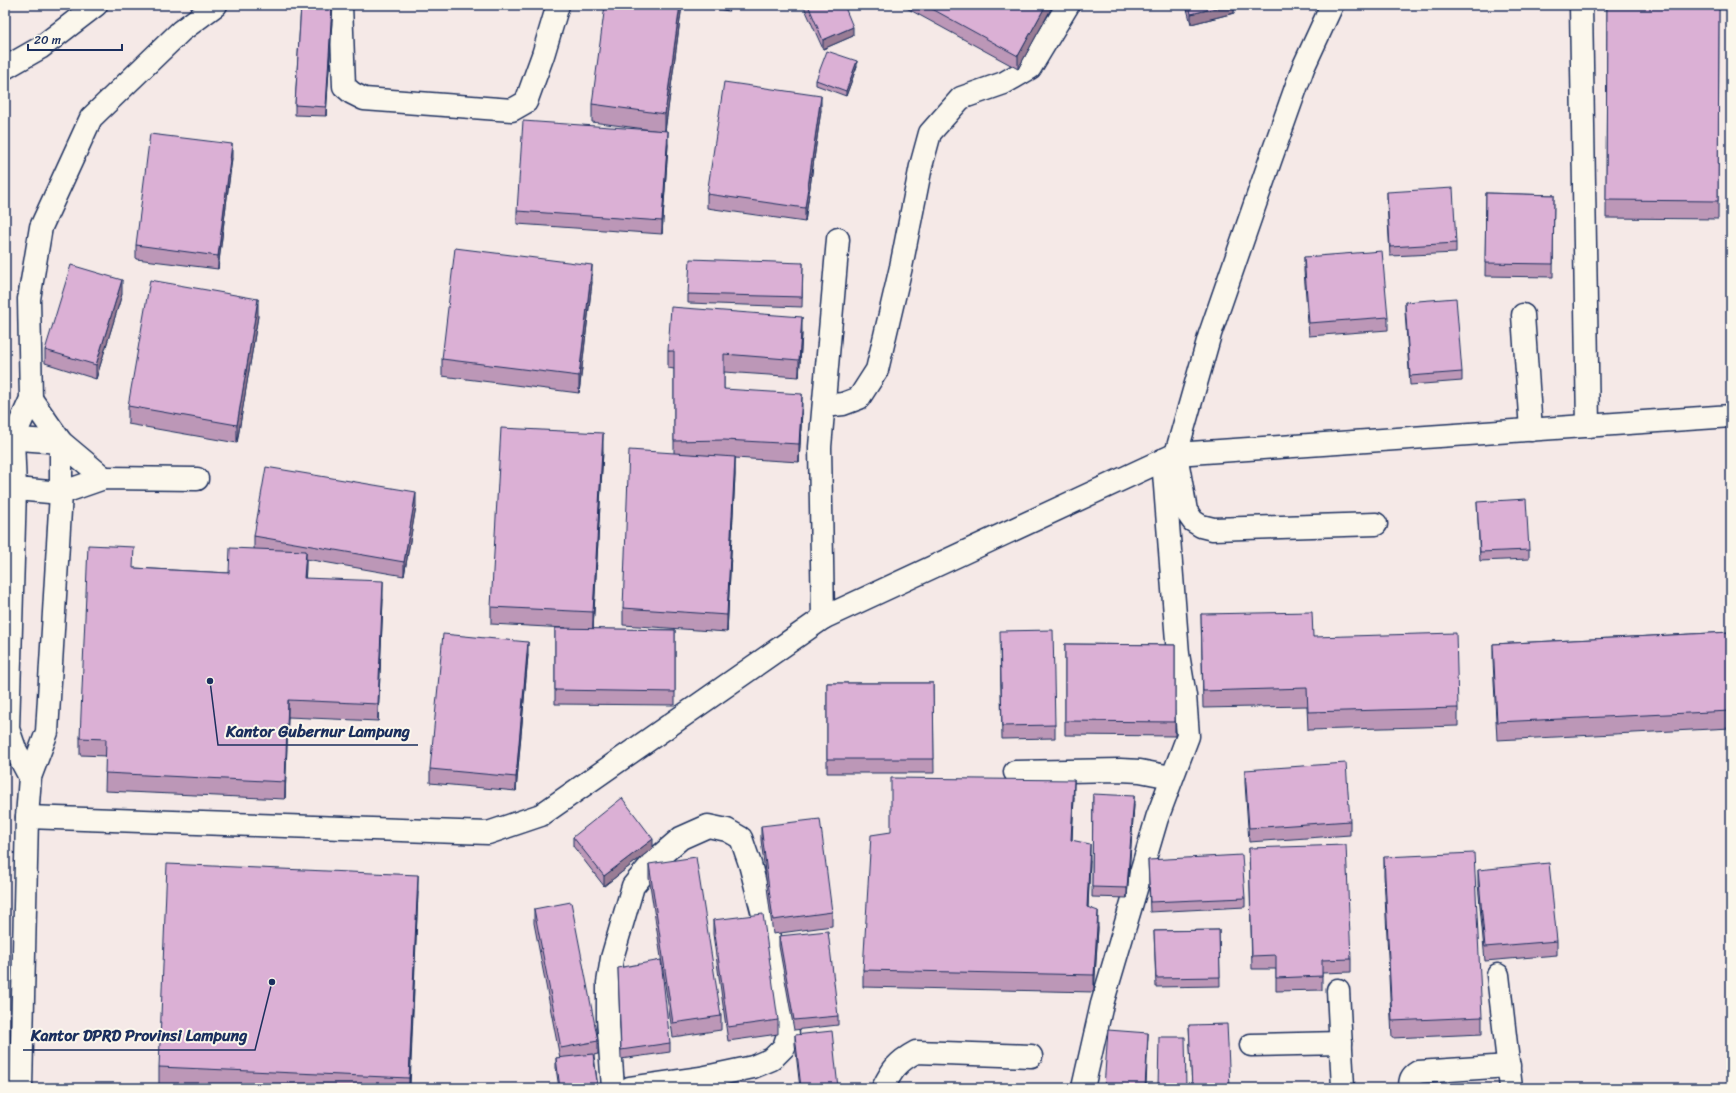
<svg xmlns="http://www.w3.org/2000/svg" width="1736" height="1093" font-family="Sriracha,sans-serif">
  <rect width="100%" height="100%" fill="#f5e9e7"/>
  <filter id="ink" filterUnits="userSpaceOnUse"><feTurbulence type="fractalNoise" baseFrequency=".025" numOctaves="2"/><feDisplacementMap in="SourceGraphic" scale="8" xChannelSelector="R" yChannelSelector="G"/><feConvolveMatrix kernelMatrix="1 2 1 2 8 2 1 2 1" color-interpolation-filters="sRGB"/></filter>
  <g filter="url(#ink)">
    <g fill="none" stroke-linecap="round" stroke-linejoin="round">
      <!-- minor casing -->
      <g stroke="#1b2f5e" stroke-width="25">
        <g id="minor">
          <path d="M 341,5 L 344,86 L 352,93 L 364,99 L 512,110 L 526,102 L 543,55 L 558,5"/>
          <path d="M 1332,5 L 1303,68 L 1271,158 L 1210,334 L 1176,454 L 1186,511 L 1193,521 L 1201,526 L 1213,529 L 1376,524"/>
          <path d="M 1581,5 L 1588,426"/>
          <path d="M 5,68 L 40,48 L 96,5"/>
          <path d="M 1523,315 L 1531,430"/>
          <path d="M 824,406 L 843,404 L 859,398 L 877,370 L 901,267 L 921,166 L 930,133 L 961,98 L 1004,83 L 1030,68 L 1068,5"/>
          <path d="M 5,438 L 61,442 L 104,478"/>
          <path d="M 5,488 L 61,493 L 104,478 L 197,479"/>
          <path d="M 823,618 L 820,447 L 838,239"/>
          <path d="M 1015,772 L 1120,770 L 1140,771 L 1171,777"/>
          <path d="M 30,777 L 15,749 L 8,729 L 15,489 L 13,439 L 31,399 L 29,299 L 41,227 L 91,118 L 181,31 L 216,5"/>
          <path d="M 27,817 L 488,833 L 541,815 L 823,618 L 1176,454 L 1731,416"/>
          <path d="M 1498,975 L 1511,1088"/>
          <path d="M 1338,990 L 1343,1088"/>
          <path d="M 1251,1045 L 1341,1043"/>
          <path d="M 21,1088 L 27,817 L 30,777 L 47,732 L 61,493 L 61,442 L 31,399"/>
          <path d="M 613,1088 L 608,1018 L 608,983 L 612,958 L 633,886 L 653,862 L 681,838 L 708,826 L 727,830 L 741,838 L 750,864 L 773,953 L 787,1023 L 788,1035 L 784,1047 L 772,1059 L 753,1067 L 701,1078 L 630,1088"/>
          <path d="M 883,1088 C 892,1070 897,1062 916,1052 L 1031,1056"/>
          <path d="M 1083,1088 L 1102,1004 L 1157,818 L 1188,736 L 1185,696 L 1178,654 L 1163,460"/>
          <path d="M 1410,1088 C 1410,1080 1411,1076 1418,1072 L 1509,1066"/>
        </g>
      </g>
      <!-- minor -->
      <use href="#minor" stroke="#fbf7ec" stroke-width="22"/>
    </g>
    <!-- wall -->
    <g fill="#bc97b7" stroke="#1b2f5e">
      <path d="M 301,5 L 333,5 L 326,116 L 295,115 L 295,105 Z"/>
      <path d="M 682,5 L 665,131 L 668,145 L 662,234 L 517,224 L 517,211 L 660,131 L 592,122 L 592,104 Z"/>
      <path d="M 686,5 L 730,5 L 729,11 Z"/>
      <path d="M 805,5 L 844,5 L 853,36 L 823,49 L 805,9 Z"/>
      <path d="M 901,5 L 1051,5 L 1051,9 L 1018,69 Z"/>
      <path d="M 1186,5 L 1234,5 L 1234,13 L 1191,24 Z"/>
      <path d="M 1607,5 L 1719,5 L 1718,219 L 1606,218 Z"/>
      <path d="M 857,66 L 846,96 L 816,85 L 816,80 Z"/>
      <path d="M 821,110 L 805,222 L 707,208 L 707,194 Z"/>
      <path d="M 232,158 L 218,269 L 136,259 L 136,245 Z"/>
      <path d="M 1387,192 L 1456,243 L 1456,253 L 1390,256 L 1387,202 Z"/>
      <path d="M 1486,193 L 1554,195 L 1553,277 L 1485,276 Z"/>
      <path d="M 1304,257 L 1388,317 L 1388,330 L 1309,336 L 1304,271 Z"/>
      <path d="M 803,263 L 802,307 L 688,303 L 688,294 Z"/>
      <path d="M 592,282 L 579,393 L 442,376 L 442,359 Z"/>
      <path d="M 122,294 L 96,379 L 45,363 L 45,350 Z"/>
      <path d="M 1405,302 L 1462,372 L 1462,381 L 1410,385 L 1405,311 Z"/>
      <path d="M 258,316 L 237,443 L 128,424 L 128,406 Z"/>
      <path d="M 802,334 L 799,377 L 724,372 L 724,389 L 802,411 L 799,462 L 735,458 L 735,475 L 727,632 L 623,625 L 623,608 L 674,453 L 674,369 L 668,368 L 668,351 Z"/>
      <path d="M 603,451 L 593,629 L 675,630 L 675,705 L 555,704 L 555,628 L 566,628 L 491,624 L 491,607 Z"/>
      <path d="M 1477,502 L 1529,550 L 1529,559 L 1480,561 Z"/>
      <path d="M 416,506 L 404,576 L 306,559 L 305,578 L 383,599 L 378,721 L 288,717 L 285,799 L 105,791 L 106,756 L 80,755 L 80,738 L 134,568 L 229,573 L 254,549 L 254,536 Z"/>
      <path d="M 1201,614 L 1313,637 L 1458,708 L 1458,726 L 1308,730 L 1307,706 L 1203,708 Z"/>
      <path d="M 1731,632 L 1731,728 L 1497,740 L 1493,661 L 1493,644 Z"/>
      <path d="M 1065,644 L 1175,645 L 1175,736 L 1065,735 Z"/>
      <path d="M 1000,645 L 1055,725 L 1055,738 L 1002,739 Z"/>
      <path d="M 528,655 L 516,791 L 430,783 L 430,769 Z"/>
      <path d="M 827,683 L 933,683 L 934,773 L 827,773 Z"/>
      <path d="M 1245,770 L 1350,821 L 1350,835 L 1249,842 L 1245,783 Z"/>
      <path d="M 1093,794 L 1134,805 L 1127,898 L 1092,897 Z"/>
      <path d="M 1074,797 L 1072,840 L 1090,861 L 1088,908 L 1098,928 L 1094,992 L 863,987 L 863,970 L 891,832 Z"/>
      <path d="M 761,826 L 832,912 L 832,926 L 773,934 L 761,840 Z"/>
      <path d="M 573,837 L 653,848 L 604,886 L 573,846 Z"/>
      <path d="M 1249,848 L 1351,959 L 1351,972 L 1322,973 L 1322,990 L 1276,991 L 1276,969 L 1252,969 Z"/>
      <path d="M 1384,857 L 1482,1017 L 1482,1034 L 1392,1038 L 1384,875 Z"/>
      <path d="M 1148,860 L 1245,898 L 1245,907 L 1150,912 Z"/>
      <path d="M 649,864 L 721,1016 L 721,1030 L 673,1037 L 649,878 Z"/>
      <path d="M 1478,870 L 1557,941 L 1557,955 L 1485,961 L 1478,884 Z"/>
      <path d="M 418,892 L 410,1088 L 238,1088 L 159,1085 L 159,1067 Z"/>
      <path d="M 534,909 L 598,1041 L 598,1054 L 594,1055 L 598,1088 L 559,1088 L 556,1068 L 556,1058 L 560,1058 L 534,923 Z"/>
      <path d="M 713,920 L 778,1020 L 778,1034 L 728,1041 L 713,934 Z"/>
      <path d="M 1219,930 L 1220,986 L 1156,987 L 1154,931 Z"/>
      <path d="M 779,936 L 838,1016 L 838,1025 L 794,1030 L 779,946 Z"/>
      <path d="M 618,968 L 670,1043 L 670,1052 L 621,1059 Z"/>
      <path d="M 1189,1025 L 1230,1088 L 1192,1088 Z"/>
      <path d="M 795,1035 L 838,1088 L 800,1088 L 795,1044 Z"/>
    </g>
    <!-- shaded-wall -->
    <g fill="#997b95" stroke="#1b2f5e">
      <path d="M 332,5 L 333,5 L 326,116 L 326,107 Z"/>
      <path d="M 680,5 L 682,5 L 665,131 L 665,114 Z"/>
      <path d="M 1046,5 L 1051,5 L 1051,9 L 1018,69 L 1018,56 Z"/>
      <path d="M 1228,5 L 1234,5 L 1234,13 L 1191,24 L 1191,14 Z"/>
      <path d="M 853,27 L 853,36 L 823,49 L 823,40 Z"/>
      <path d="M 857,61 L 857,66 L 846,96 L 846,91 Z"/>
      <path d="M 821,96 L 821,110 L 805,222 L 805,208 Z"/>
      <path d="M 668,131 L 668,145 L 662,234 L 662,221 Z"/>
      <path d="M 232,144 L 232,158 L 218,269 L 218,256 Z"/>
      <path d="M 592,265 L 592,282 L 579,393 L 579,376 Z"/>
      <path d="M 122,280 L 122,294 L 96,379 L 96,365 Z"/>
      <path d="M 258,299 L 258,316 L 237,443 L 237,425 Z"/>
      <path d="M 802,317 L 802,334 L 799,377 L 799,360 Z"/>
      <path d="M 802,394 L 802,411 L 799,462 L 799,444 Z"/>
      <path d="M 603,433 L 603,451 L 593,630 L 593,612 Z"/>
      <path d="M 735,457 L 735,475 L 727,632 L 727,615 Z"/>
      <path d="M 416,492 L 416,506 L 404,576 L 404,562 Z"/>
      <path d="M 306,551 L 306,569 L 304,595 L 304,578 Z"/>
      <path d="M 383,581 L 383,599 L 378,721 L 378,704 Z"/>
      <path d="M 528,642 L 528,655 L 516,791 L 516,777 Z"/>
      <path d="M 288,700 L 288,717 L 285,799 L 285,782 Z"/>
      <path d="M 1074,780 L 1074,797 L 1071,857 L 1071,840 Z"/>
      <path d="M 1134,796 L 1134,805 L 1127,898 L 1127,888 Z"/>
      <path d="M 653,839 L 653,848 L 604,886 L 604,876 Z"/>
      <path d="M 1090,844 L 1090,861 L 1087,925 L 1087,907 Z"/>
      <path d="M 418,875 L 418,892 L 409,1088 L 409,1078 Z"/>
      <path d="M 1098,911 L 1098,928 L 1094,992 L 1094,975 Z"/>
      <path d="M 1148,1033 L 1146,1088 L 1145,1088 Z"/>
    </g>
    <!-- building -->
    <g fill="#dbb0d5" stroke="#1b2f5e">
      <path d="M 301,5 L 332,5 L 326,107 L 295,105 Z"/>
      <path d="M 605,5 L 680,5 L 665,114 L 592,104 Z"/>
      <path d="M 808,5 L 844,5 L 853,27 L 823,40 Z"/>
      <path d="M 925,5 L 1046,5 L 1018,56 Z"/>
      <path d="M 1189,5 L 1228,5 L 1191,14 Z"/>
      <path d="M 1607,5 L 1719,5 L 1718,201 L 1606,200 Z"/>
      <path d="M 827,51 L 857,61 L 846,91 L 816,80 Z"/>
      <path d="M 724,82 L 821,96 L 805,208 L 707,194 Z"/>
      <path d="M 523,121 L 668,131 L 662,221 L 517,211 Z"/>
      <path d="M 150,134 L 232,144 L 218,256 L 136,245 Z"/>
      <path d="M 1453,188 L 1456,243 L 1390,247 L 1387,192 Z"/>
      <path d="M 1486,193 L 1554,195 L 1553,264 L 1485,263 Z"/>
      <path d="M 455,248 L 592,265 L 579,376 L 442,359 Z"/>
      <path d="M 1382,251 L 1388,317 L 1309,323 L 1304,257 Z"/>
      <path d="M 690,259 L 803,263 L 802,297 L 688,294 Z"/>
      <path d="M 71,265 L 122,280 L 96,365 L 45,350 Z"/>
      <path d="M 150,280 L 258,299 L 237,425 L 128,406 Z"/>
      <path d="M 1456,298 L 1462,372 L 1410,376 L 1405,302 Z"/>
      <path d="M 671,307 L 802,317 L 799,360 L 724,354 L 724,389 L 802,394 L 799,444 L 724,440 L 674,441 L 674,351 L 668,351 Z"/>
      <path d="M 501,428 L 603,433 L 593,612 L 491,607 Z"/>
      <path d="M 629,450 L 735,457 L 727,615 L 623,608 Z"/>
      <path d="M 266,467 L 416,492 L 404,562 L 254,536 Z"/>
      <path d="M 1526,499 L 1529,550 L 1480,552 L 1477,502 Z"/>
      <path d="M 88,545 L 134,547 L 133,568 L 229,573 L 230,548 L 306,551 L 304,578 L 383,581 L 378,704 L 288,700 L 285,782 L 105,773 L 106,739 L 80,738 Z"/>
      <path d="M 1312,612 L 1313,637 L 1456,633 L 1458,708 L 1308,712 L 1307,688 L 1203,691 L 1201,614 Z"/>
      <path d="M 555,628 L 675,630 L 675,692 L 555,690 Z"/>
      <path d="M 1053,630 L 1055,725 L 1002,726 L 1000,631 Z"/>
      <path d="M 1731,632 L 1731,711 L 1497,722 L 1493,644 Z"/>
      <path d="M 443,634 L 528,642 L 516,777 L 430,769 Z"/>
      <path d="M 1065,644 L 1175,645 L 1175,722 L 1065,721 Z"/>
      <path d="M 827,683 L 933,683 L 934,759 L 827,759 Z"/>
      <path d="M 1346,763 L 1350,821 L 1249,828 L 1245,770 Z"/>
      <path d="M 891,778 L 1074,780 L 1071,840 L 1090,844 L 1087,907 L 1098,911 L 1094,975 L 863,970 L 871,835 L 891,832 Z"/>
      <path d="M 1093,794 L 1134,796 L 1127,888 L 1092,887 Z"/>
      <path d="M 622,798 L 653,839 L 604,876 L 573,837 Z"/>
      <path d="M 820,819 L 832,912 L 773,920 L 761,826 Z"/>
      <path d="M 1346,845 L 1351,959 L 1322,960 L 1322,976 L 1276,978 L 1276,955 L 1252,956 L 1249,848 Z"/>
      <path d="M 1474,853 L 1482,1017 L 1392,1021 L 1384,857 Z"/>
      <path d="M 1242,855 L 1245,898 L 1150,902 L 1148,860 Z"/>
      <path d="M 696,857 L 721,1016 L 673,1023 L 649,864 Z"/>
      <path d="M 1549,863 L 1557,941 L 1485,947 L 1478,870 Z"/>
      <path d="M 167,864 L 418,875 L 409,1078 L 159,1067 Z"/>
      <path d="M 571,902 L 598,1041 L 561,1048 L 534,909 Z"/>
      <path d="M 763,914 L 778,1020 L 728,1027 L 713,920 Z"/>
      <path d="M 1219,930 L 1220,977 L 1156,978 L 1154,931 Z"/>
      <path d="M 828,931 L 838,1016 L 794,1020 L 779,936 Z"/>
      <path d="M 661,960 L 670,1043 L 621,1050 L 618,968 Z"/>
      <path d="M 1227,1024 L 1230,1088 L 1192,1088 L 1189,1025 Z"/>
      <path d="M 1108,1030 L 1148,1033 L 1145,1088 L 1104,1088 Z"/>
      <path d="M 832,1031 L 838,1088 L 801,1088 L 795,1035 Z"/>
      <path d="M 1159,1037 L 1185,1037 L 1186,1088 L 1158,1088 Z"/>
      <path d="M 593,1054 L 598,1088 L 560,1088 L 556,1058 Z"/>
    </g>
  </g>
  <!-- callouts -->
  <path fill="none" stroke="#1b2f5e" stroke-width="1.5" d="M210 681L218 745H418M272 982L255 1050H23"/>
  <g fill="#1b2f5e" stroke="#fbf7ec" stroke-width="1.5">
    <circle cx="210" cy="681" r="4"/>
    <circle cx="272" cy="982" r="4"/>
  </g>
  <g font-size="16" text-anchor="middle" font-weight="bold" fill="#1b2f5e" stroke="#fbf7ec" stroke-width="4" stroke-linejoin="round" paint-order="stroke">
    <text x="318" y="737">Kantor Gubernur Lampung</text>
    <text x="139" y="1041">Kantor DPRD Provinsi Lampung</text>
  </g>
  <!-- margin -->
  <rect width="1736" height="1093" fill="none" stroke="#fbf7ec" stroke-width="20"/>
  <rect x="10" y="10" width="1716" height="1073" fill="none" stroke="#1b2f5e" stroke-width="1.5" filter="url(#ink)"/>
  <!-- scale -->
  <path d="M28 44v6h94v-6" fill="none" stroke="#1b2f5e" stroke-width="2"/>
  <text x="34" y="44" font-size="12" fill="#1b2f5e" stroke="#fbf7ec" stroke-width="3" paint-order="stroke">20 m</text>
</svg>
